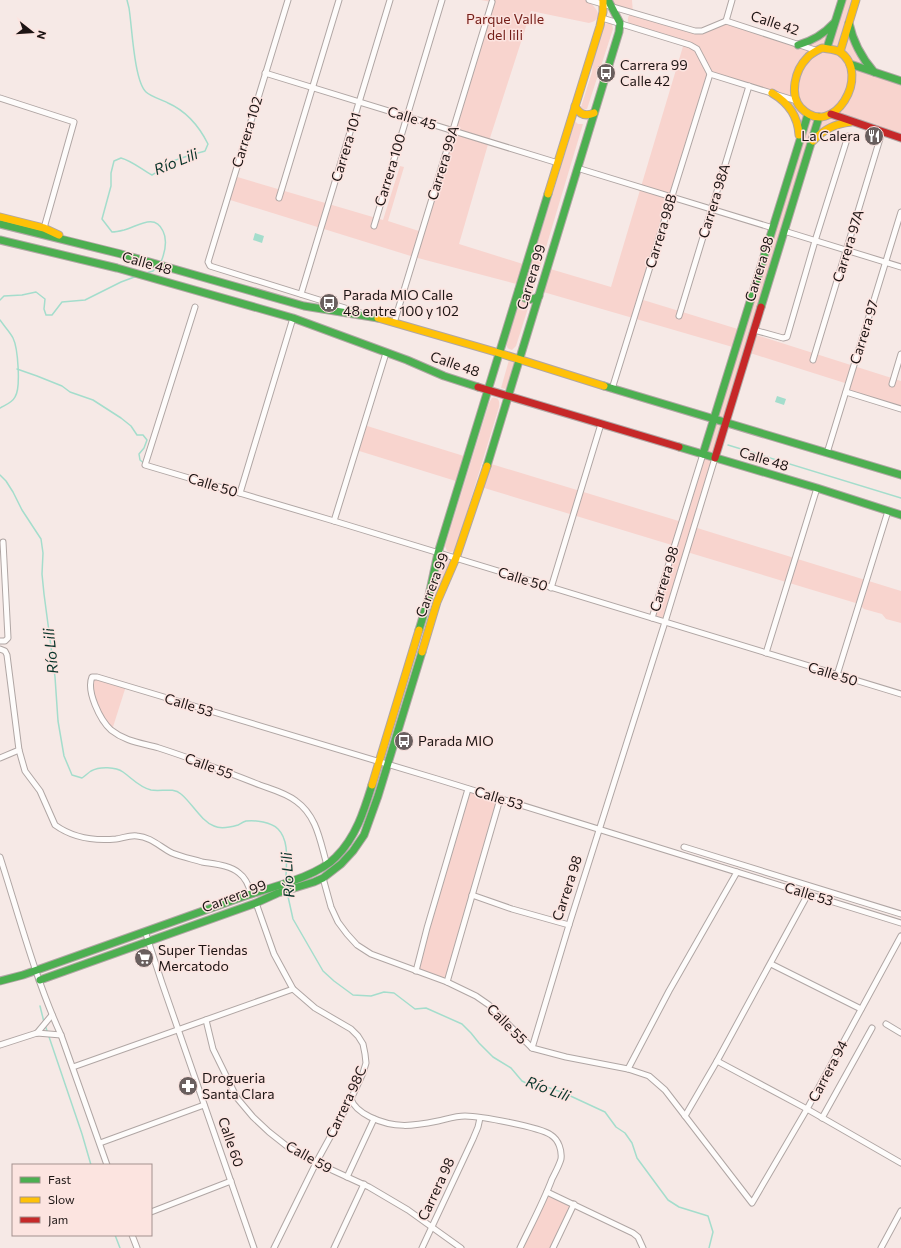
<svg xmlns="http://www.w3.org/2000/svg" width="901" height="1248" font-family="Commissioner,sans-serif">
  <rect width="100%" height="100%" fill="#f6e9e6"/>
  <!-- green -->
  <g fill="#f8d4ce" fill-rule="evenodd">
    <path d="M 481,0 L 587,0 C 595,7 607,18 589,23 L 531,11 L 489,141 L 459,244 L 526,265 L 520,285 L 414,257 L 227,199 L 234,176 L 383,220 L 400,166 L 404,167 L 388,221 L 422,232 L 491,2 Z"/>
    <path d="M 608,0 L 632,0 L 633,14 L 695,31 L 726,21 L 798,45 L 831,27 L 842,0 L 856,0 L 851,34 L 874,72 L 901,81 L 901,138 L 843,123 L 812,141 L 753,334 L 901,381 L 901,409 L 846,392 L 848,384 L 747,352 L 694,527 L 901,591 L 901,623 L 886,619 L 882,614 L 864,609 L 859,604 L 687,552 L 665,622 L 652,618 L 675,546 L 481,487 L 488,463 L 682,522 L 736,348 L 540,291 L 547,268 L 611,287 L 684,43 L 630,25 C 627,21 627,17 631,13 L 610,6 ZM 710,74 L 781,98 L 798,123 L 798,144 L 741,330 L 640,299 Z"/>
    <path d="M 610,22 L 612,24 L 613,29 L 587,109 L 583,110 L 581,107 L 592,72 L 593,60 L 604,25 L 607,23 Z"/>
    <path d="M 575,121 L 578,124 L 583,124 L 532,294 L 531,296 L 526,297 L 523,291 Z"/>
    <path d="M 521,302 L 525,302 L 527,304 L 528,308 L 516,346 L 512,350 C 508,349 506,347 507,343 L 518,305 Z"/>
    <path d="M 509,360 L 514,362 L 506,389 L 501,388 Z"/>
    <path d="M 492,398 C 498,397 500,400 499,407 L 456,548 C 454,552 451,553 447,551 L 445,546 L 489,403 Z"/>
    <path d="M 364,425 L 467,457 L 459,482 L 356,450 Z"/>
    <path d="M 444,558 L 449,559 L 450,562 L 435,598 L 434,598 L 441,561 Z"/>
    <path d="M 92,677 L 126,686 L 112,730 L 94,703 Z"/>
    <path d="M 468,789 L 500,799 L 447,982 L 416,971 Z"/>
    <path d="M 547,1192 L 574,1204 L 553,1248 L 520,1248 Z"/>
  </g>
  <!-- water -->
  <g fill="#a4ddcc">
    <path d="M 255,233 L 264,236 L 262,243 L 253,240 Z"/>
    <path d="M 777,396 L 786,399 L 784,405 L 775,402 Z"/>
  </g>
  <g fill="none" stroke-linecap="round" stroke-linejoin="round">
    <!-- stream -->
    <g stroke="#a4ddcc" stroke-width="1.5">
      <path d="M 127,0 L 129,8 C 132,26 134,81 146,92 C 150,96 162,100 168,103 C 186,111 199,126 208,144 L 205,151 C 194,154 174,159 165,165 C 159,169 159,172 152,175 C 141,169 132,161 121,158 L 114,161 L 111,173 L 111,186 L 102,219 L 112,232 C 116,232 120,231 124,230 C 138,226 155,213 163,231 C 168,241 165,252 161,262"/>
      <path d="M 146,273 L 153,271 L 158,266"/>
      <path d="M 0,300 L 4,296 L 22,295 L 36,292 L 45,299 L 44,309 L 46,315 L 52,315 L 62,302 L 85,300 L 121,282 L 137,276"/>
      <path d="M 0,320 C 4,326 10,332 13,338 C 18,348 21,388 15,397 C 12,403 5,405 0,408"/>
      <path d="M 17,369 L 37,376 L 62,386 L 70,392 L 93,400 L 121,418 L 131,426 L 137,435 L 143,435 L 147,440 L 144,448 L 139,454 L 140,460 L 145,464"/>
      <path d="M 728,445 L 901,498"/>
      <path d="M 0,475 L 6,481 L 13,492 L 22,510 L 41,539 L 43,553 L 42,574 L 44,594 L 55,677 L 58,721 L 64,756 L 72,775 L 82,778 C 85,776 88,773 91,771 C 100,766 116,767 123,772 C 133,779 139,787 151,790 C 161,792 173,787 181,794 C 192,803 201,821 214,826 C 220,829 231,827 238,825 C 240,824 243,822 246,821 C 256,820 271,822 278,829 C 290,841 286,863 286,879"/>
      <path d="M 287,892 L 293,919 L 323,971 L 334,981 L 353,995 L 371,996 L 384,992 L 394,993 L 415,1009 L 426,1008 L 462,1024 L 471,1033 L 479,1043 L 493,1057 L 511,1068 L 522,1081 L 532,1086 L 544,1086 L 564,1093 L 605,1112 L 616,1127 L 625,1133 L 632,1143 L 637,1158 L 668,1200 L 679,1207 L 708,1216 L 713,1232 L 709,1248"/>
      <path d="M 40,1006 L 44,1022"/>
      <path d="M 45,1025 L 82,1134 L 91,1165"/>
      <path d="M 115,1235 L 120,1248"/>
    </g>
    <!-- street casing -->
    <g stroke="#b0a6a4" stroke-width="7">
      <g id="street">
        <path d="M 288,0 L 208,262 L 210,266 L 361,313"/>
        <path d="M 589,0 L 695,31 L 702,31 L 726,21 L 815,50"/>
        <path d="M 602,18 L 690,45 L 697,49 L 710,74 L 797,101"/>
        <path d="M 726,21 L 732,0"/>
        <path d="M 265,73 L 558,163"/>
        <path d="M 0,98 L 74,122 L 44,228"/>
        <path d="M 577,168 L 773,228"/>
        <path d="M 279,198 L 339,0"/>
        <path d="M 374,226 L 442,0"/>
        <path d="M 784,231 L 901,267"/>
        <path d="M 301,294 L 390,0"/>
        <path d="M 195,307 L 145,465 L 334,521 L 901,694"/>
        <path d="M 679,316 L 749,86"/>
        <path d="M 394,323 L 492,2"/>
        <path d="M 754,330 L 783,338 L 787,337 L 815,241 L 848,136"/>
        <path d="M 813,360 L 882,132"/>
        <path d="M 892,384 L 901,354"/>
        <path d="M 612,389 L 710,74"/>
        <path d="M 846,392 L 901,409"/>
        <path d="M 827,453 L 901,212"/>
        <path d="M 240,493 L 293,318"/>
        <path d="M 334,521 L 386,353"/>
        <path d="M 551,588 L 601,424"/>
        <path d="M 652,618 L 703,454"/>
        <path d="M 0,641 L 5,641 L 8,638 L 3,542"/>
        <path d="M 0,649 L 5,651 L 7,655 L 19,750 L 0,758"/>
        <path d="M 766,653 L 817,488"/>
        <path d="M 837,675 L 888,511"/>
        <path d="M 19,750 L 25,771 L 40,791 L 55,825 C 73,838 95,841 116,839 C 123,838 130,835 137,836 C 151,837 160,847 172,853 C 182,857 192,859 202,862 C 213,864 230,865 239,873 C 246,878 249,886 251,894"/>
        <path d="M 684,847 L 901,914"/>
        <path d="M 0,857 C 19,916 35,978 61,1035 L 107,1165"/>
        <path d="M 327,865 C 320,841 317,816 296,801 C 286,793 271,789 260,785 C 227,772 193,759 159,748 C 142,743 126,742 111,730 C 100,720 86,691 92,677 L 97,677 L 437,779 L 901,923"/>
        <path d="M 323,878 L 331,907 L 338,922 L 347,934 L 357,945 L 371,954 L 447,982 L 476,996 L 489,1005 L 532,1048 L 566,1057 L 628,1069 L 649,1076 L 665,1090 L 752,1203 L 807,1109 L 901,936"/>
        <path d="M 472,895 L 512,909 L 569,925"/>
        <path d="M 256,903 L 274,954 L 293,989 L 315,1008 L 351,1029 L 358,1036 L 363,1044 L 365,1054 L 366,1063 L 363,1073 L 351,1099 L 317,1161 L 274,1248"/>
        <path d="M 145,931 L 162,983 L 254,1248"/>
        <path d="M 771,964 L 861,1009"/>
        <path d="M 416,971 L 427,928 L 468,789"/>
        <path d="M 447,982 L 500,799"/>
        <path d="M 206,1020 L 213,1049 L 237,1098 L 253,1117 L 269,1132 L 288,1147 L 332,1170 L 369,1187 L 408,1210 L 461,1248"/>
        <path d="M 886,1024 L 901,1033"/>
        <path d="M 37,1033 L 52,1015"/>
        <path d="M 0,1045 L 37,1033 L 61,1035"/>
        <path d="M 532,1048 L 569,925 L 665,622 L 715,458"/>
        <path d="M 717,1061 L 807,1109 L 901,1163"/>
        <path d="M 73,1067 L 293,989"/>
        <path d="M 628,1069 L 669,991 L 737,872"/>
        <path d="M 351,1099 C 354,1108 362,1113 370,1117 C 395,1129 413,1126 438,1121 C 447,1119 456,1116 465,1116 C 480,1116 540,1127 551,1135 C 559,1140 562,1151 561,1159 C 559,1166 555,1173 552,1179 C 543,1203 531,1225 520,1248"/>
        <path d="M 685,1116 L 717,1061 L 808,894"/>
        <path d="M 822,1118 L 872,1028"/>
        <path d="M 100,1143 L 204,1105"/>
        <path d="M 347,1177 L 374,1119"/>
        <path d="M 547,1192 L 633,1233 L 638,1237 L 643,1248"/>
        <path d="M 151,1212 L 231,1181"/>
        <path d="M 132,1235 L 137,1248"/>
        <path d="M 334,1248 L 364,1184"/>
        <path d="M 422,1248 L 473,1139 L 478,1127 L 480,1118"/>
        <path d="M 553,1248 L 574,1204"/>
        <path d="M 881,1248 L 901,1211"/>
      </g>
    </g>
    <!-- fast casing -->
    <g stroke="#b0a6a4" stroke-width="9">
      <g id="fast">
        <path d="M 849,23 C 853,42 861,57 874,72"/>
        <path d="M 798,45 C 812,41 824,34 834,23"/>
        <path d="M 827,48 L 842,0"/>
        <path d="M 850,64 L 901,81"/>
        <path d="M 0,224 L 121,254 L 304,306 L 378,318"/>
        <path d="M 0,240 L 117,268 L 293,318 L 407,360 L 444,376 L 478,387"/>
        <path d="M 519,290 C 522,300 531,302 539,296"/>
        <path d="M 761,307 L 819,117"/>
        <path d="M 604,386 L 901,475"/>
        <path d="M 679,447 L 817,488 L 901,515"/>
        <path d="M 703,454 L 808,114"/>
        <path d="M 487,466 L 619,32 L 620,23 L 608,0"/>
        <path d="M 419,630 L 428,600 L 438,553 L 548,194"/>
        <path d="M 40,980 L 256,903 L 278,893 L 314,882 L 323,878 L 341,864 L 353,851 L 364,835 L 378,796 L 422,652"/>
        <path d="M 0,981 L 23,975 C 97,949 171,922 245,896 C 272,887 317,877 336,857 C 356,837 364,811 372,785"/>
      </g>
    </g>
    <!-- slow casing -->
    <g stroke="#b0a6a4" stroke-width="9">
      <g id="slow">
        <path d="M 822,48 C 827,49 835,49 840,52 C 872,74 833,141 801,108 C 789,95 795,70 807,58 C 811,53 816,51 822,48 Z"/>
        <path d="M 840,52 L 856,0"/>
        <path d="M 772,93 C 789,103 798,116 799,135"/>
        <path d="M 575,106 C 579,114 585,117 594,113"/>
        <path d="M 813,141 C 824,129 835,124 851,122"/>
        <path d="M 548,194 L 600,26 L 603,12 L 603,0"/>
        <path d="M 0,217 L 44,228 L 59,235"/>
        <path d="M 378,318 L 499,353 L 604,386"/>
        <path d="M 422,652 L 437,602 L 456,558 L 487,466"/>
        <path d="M 372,785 L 419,630"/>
      </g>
    </g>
    <!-- jam casing -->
    <g stroke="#b0a6a4" stroke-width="9">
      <g id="jam">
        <path d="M 831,114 L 901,138"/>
        <path d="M 478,387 L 679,447"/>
        <path d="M 715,458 L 761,307"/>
      </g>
    </g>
    <!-- street -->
    <use href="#street" stroke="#fefcfb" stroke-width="5"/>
    <!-- fast -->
    <use href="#fast" stroke="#4caf50" stroke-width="7"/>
    <!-- slow -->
    <use href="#slow" stroke="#ffc107" stroke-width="7"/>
    <!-- jam -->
    <use href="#jam" stroke="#c62828" stroke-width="7"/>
  </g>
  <!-- icons -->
  <defs>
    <g id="bus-disc" transform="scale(1)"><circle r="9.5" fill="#695f5e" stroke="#fce4e0"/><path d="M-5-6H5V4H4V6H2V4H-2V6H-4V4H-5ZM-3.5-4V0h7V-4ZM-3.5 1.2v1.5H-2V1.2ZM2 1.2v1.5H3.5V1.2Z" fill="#fff"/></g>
    <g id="restaurant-disc" transform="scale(1)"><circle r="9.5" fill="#695f5e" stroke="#fce4e0"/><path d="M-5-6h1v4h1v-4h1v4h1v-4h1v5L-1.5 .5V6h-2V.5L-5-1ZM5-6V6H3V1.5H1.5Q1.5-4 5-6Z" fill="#fff"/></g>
    <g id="supermarket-disc" transform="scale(1)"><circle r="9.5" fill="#695f5e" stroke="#fce4e0"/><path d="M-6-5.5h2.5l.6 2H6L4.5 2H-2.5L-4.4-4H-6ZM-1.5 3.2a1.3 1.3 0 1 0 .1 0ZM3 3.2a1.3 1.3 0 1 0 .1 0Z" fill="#fff"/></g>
    <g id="pharmacy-disc" transform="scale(1)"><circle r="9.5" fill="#695f5e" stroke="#fce4e0"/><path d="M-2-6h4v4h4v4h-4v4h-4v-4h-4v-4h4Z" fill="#fff"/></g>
  </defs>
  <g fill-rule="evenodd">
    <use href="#bus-disc" x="606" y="73"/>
    <use href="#restaurant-disc" x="874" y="136"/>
    <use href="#bus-disc" x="329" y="303"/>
    <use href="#bus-disc" x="404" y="741"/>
    <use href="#supermarket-disc" x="144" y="958"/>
    <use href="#pharmacy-disc" x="188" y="1086"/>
  </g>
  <g text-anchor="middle" stroke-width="3" stroke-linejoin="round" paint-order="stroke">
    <!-- park labels -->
    <g font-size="14" fill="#741e18" stroke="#fce4e0">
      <text x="505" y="24">Parque Valle<tspan x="505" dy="16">del lili</tspan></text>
    </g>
    <!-- street labels -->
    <g font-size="14" fill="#1d1514" stroke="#fce4e0">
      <text transform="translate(775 23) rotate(18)" y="5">Calle 42</text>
      <text transform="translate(412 118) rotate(17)" y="5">Calle 45</text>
      <text transform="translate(247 132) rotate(-73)" y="5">Carrera 102</text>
      <text transform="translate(346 147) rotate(-73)" y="5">Carrera 101</text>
      <text transform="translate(443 163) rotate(-73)" y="5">Carrera 99A</text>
      <text transform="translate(390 170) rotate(-73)" y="5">Carrera 100</text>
      <text transform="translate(714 201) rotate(-73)" y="5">Carrera 98A</text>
      <text transform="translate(661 231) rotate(-73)" y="5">Carrera 98B</text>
      <text transform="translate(848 246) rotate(-73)" y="5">Carrera 97A</text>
      <text transform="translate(147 263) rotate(16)" y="5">Calle 48</text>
      <text transform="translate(759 269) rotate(-73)" y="5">Carrera 98</text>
      <text transform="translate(531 277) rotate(-73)" y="5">Carrera 99</text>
      <text transform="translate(864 332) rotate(-73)" y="5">Carrera 97</text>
      <text transform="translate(455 364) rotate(19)" y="5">Calle 48</text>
      <text transform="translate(764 459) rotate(17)" y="5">Calle 48</text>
      <text transform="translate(213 485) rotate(17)" y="5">Calle 50</text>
      <text transform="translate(523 579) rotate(17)" y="5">Calle 50</text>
      <text transform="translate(664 579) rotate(-73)" y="5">Carrera 98</text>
      <text transform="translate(432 585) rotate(-69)" y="5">Carrera 99</text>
      <text transform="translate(833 674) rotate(17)" y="5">Calle 50</text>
      <text transform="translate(189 705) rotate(17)" y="5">Calle 53</text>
      <text transform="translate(209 766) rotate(20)" y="5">Calle 55</text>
      <text transform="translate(499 798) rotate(17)" y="5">Calle 53</text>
      <text transform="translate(567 888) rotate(-72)" y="5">Carrera 98</text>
      <text transform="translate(809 894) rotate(17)" y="5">Calle 53</text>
      <text transform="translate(234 896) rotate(-21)" y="5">Carrera 99</text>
      <text transform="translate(507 1024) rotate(45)" y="5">Calle 55</text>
      <text transform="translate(828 1071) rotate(-62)" y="5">Carrera 94</text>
      <text transform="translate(346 1102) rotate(-65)" y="5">Carrera 98C</text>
      <text transform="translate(231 1142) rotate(71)" y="5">Calle 60</text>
      <text transform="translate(309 1157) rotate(29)" y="5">Calle 59</text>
      <text transform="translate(436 1189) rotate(-65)" y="5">Carrera 98</text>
    </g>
    <!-- poi labels -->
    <g font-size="14" fill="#1d1514" stroke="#fce4e0" text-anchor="start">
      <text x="620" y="70">Carrera 99<tspan x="620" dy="16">Calle 42</tspan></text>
      <text x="860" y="141" text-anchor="end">La Calera</text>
      <text x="343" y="300">Parada MIO Calle<tspan x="343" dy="16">48 entre 100 y 102</tspan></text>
      <text x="418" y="746">Parada MIO</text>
      <text x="158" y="955">Super Tiendas<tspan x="158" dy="16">Mercatodo</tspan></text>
      <text x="202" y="1083">Drogueria<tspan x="202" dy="16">Santa Clara</tspan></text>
    </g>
    <!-- water labels -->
    <g font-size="15" font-style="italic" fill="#0a352b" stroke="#fce4e0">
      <text transform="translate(176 162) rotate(-22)" y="5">Río Lili</text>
      <text transform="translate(51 651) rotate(-96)" y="5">Río Lili</text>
      <text transform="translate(288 875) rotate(-94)" y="5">Río Lili</text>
      <text transform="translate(548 1089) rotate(20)" y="5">Río Lili</text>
    </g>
  </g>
  <!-- legend -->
  <rect x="12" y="1164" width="140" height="72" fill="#fce4e0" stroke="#a3918e"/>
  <rect x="20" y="1177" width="20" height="6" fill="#4caf50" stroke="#a3918e"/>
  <text x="48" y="1184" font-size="12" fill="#1d1514">Fast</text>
  <rect x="20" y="1197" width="20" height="6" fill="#ffc107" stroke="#a3918e"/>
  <text x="48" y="1204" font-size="12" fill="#1d1514">Slow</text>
  <rect x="20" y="1217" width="20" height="6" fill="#c62828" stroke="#a3918e"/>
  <text x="48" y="1224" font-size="12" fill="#1d1514">Jam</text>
  <!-- north arrow -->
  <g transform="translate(32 32) rotate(107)" stroke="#fce4e0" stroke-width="3" paint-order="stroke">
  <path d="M0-3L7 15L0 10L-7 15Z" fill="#1d1514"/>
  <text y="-6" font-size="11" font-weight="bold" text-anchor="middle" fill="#1d1514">N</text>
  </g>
</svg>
